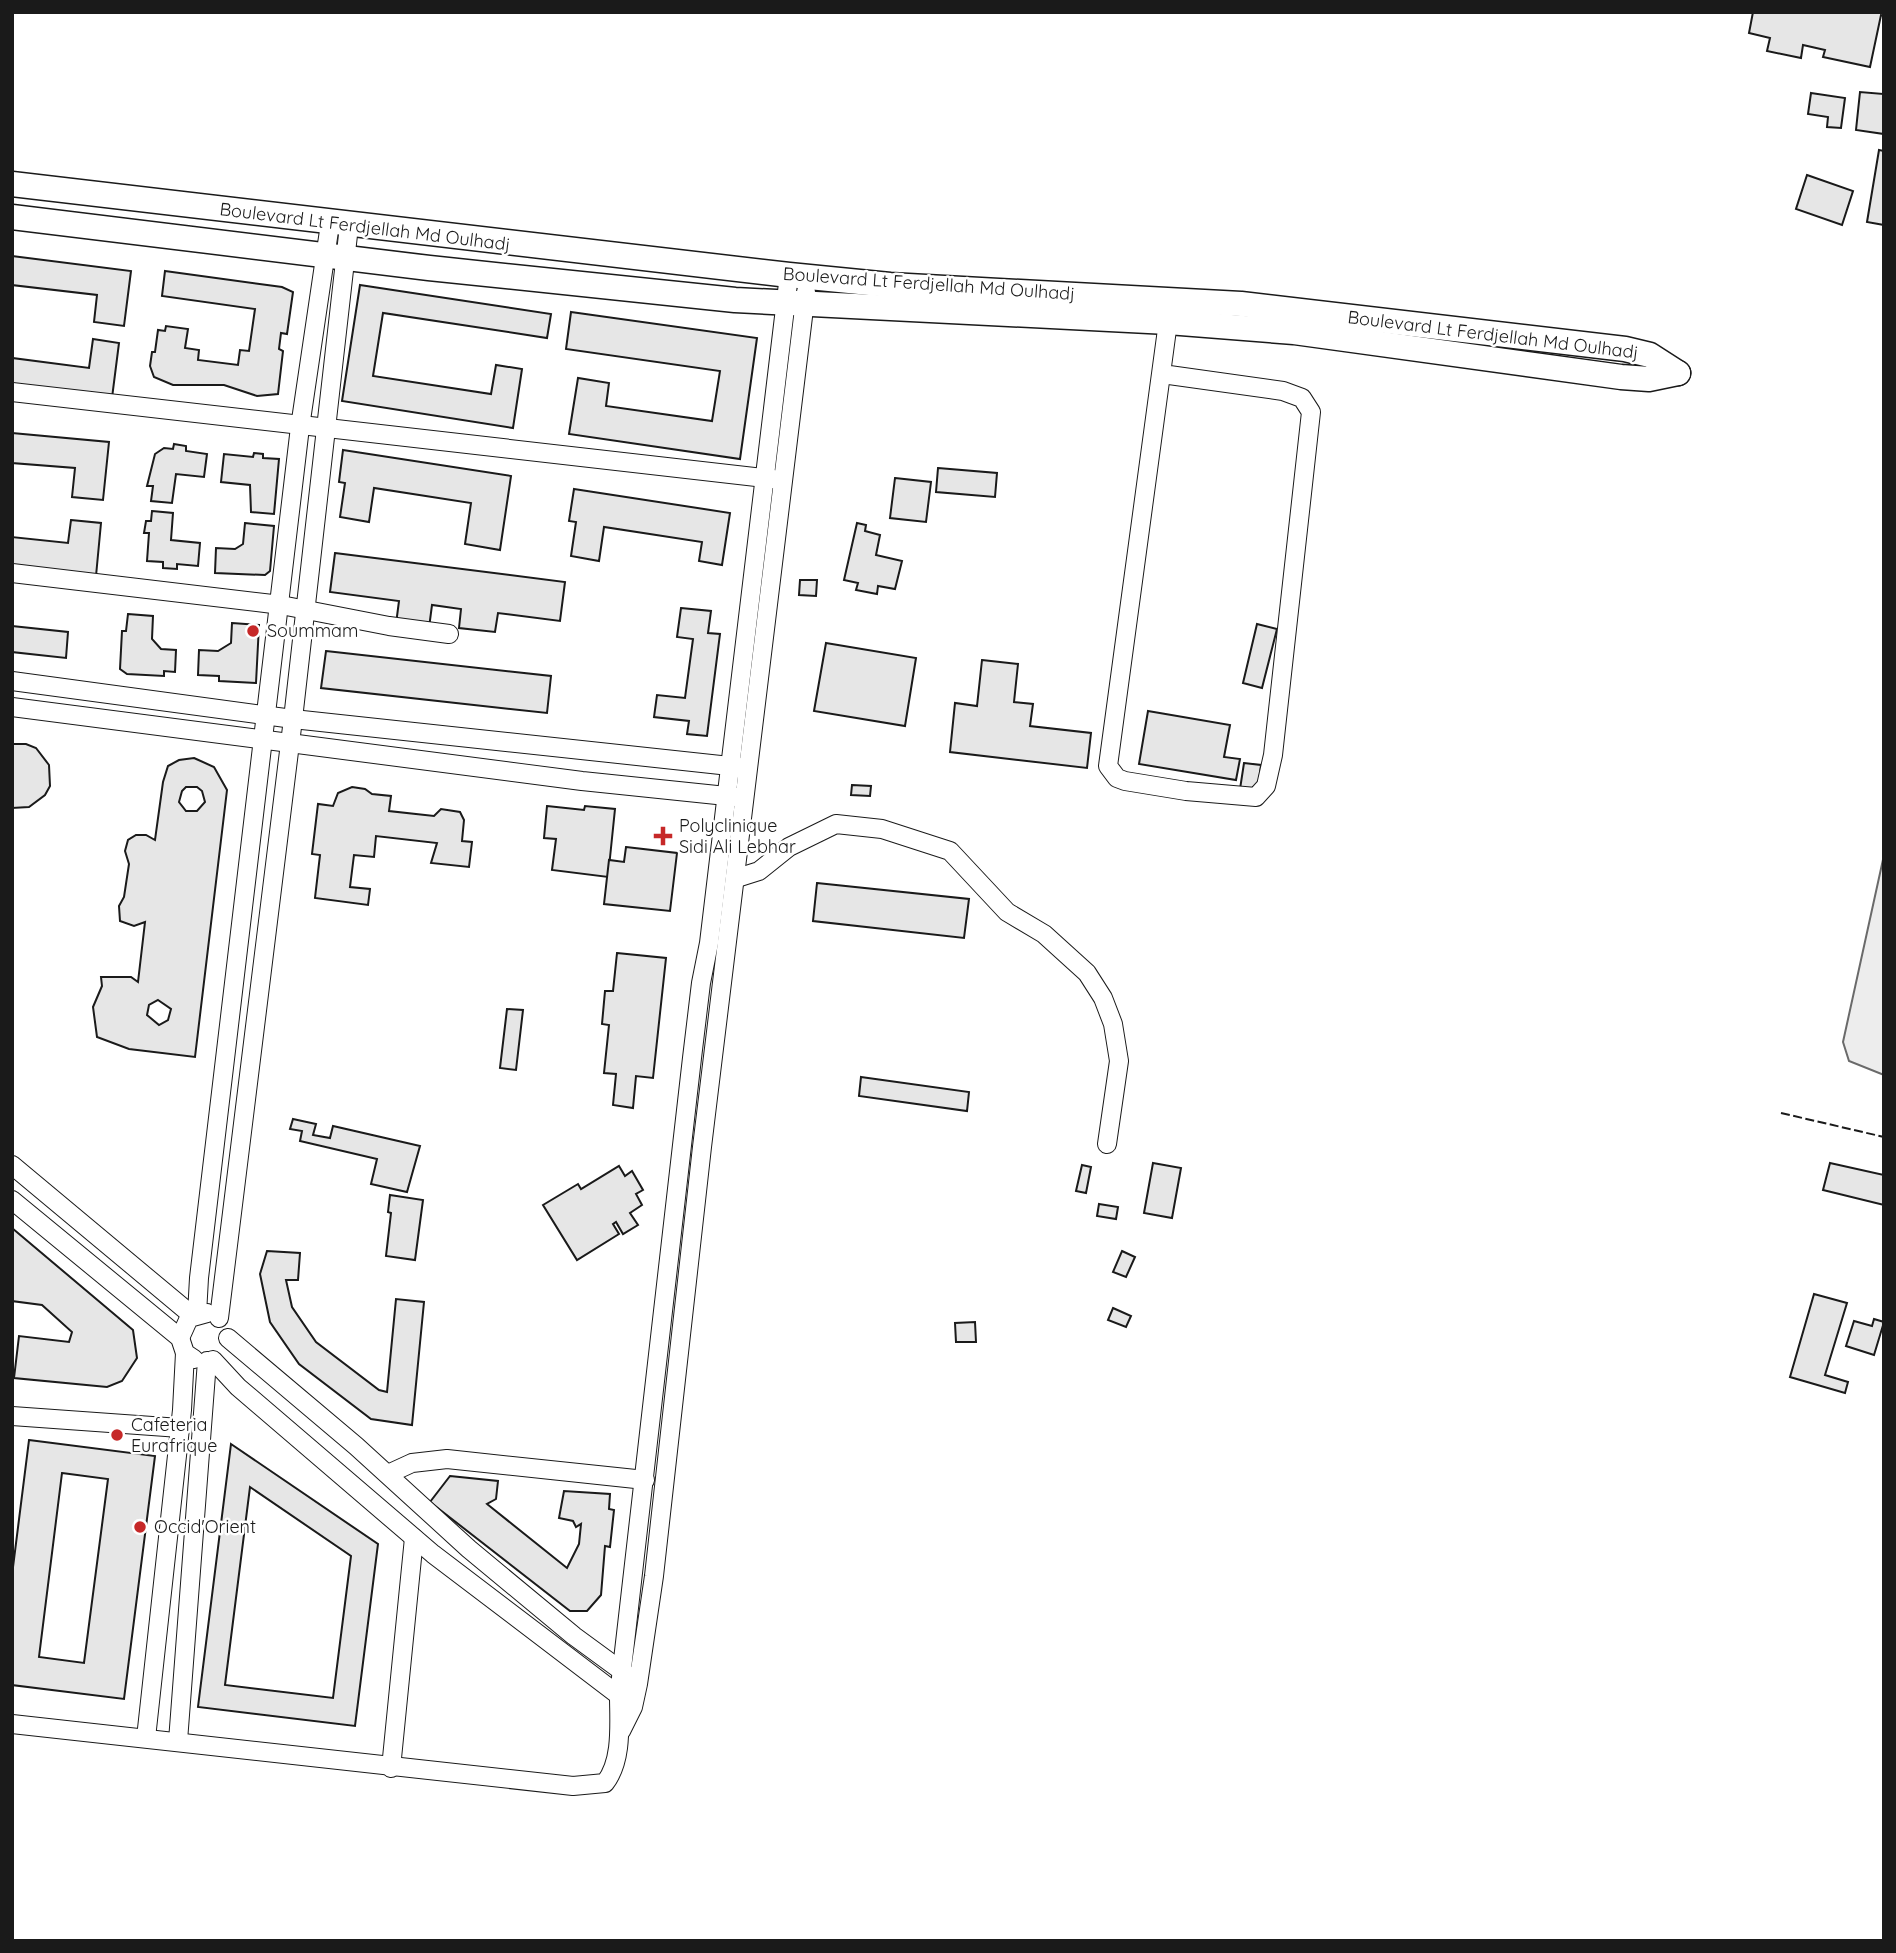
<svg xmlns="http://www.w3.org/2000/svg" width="1896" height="1953" font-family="Quicksand,sans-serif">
  <rect width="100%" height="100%" fill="#fff"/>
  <!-- built -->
  <path fill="#ededed" stroke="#6a6a6a" stroke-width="2" d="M 1884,855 L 1884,1075 L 1849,1061 L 1843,1042 Z"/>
  <!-- building -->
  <g fill="#e6e6e6" stroke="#1a1a1a" stroke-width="2" fill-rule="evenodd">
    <path d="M 1753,12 L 1884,12 L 1884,16 L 1881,15 L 1870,67 L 1823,57 L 1825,50 L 1803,45 L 1801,58 L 1767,51 L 1770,38 L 1749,33 Z"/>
    <path d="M 1884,87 L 1884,134 L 1856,130 L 1860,92 L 1883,94 Z"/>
    <path d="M 1811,93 L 1845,98 L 1841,128 L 1827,127 L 1828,117 L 1808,114 Z"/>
    <path d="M 1879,150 L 1884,151 L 1884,225 L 1867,222 Z"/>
    <path d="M 1807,175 L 1853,191 L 1842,225 L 1796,209 Z"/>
    <path d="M 12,256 L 131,271 L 124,326 L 94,322 L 97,295 L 12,285 Z"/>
    <path d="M 165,271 L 282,287 L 293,292 L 287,334 L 281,333 L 279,349 L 283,351 L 278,394 L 257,396 L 224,385 L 173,385 L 154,377 L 150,366 L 152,352 L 155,352 L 158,330 L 165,331 L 166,326 L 188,329 L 185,348 L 199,350 L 198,360 L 238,365 L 240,350 L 249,351 L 255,309 L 162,296 Z"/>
    <path d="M 360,285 L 551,314 L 547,338 L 383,313 L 373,376 L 491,394 L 496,365 L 522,369 L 513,428 L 342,401 Z"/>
    <path d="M 571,312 L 757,338 L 740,459 L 569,434 L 578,378 L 609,383 L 606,406 L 712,421 L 720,371 L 566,349 Z"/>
    <path d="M 93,339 L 119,343 L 112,398 L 12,385 L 12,358 L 89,368 Z"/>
    <path d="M 12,433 L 109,442 L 103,500 L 72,497 L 75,468 L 12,463 Z"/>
    <path d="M 174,444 L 186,446 L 186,451 L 207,454 L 204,477 L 176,474 L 172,503 L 151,501 L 153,486 L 147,486 L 155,454 L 164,448 L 173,449 Z"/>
    <path d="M 343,450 L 511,476 L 500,550 L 465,544 L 471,503 L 374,488 L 369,522 L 340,517 L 345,483 L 339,482 Z"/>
    <path d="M 254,453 L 263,454 L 263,458 L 279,459 L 274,514 L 251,512 L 250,485 L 221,482 L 224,454 L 253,457 Z"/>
    <path d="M 938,468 L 997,473 L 995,497 L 936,492 Z"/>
    <path d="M 895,478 L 931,482 L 926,522 L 890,518 Z"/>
    <path d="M 574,489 L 730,513 L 722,565 L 699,561 L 702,542 L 604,527 L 599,561 L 571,556 L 576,522 L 569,521 Z"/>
    <path d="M 152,511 L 173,513 L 171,540 L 200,543 L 198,566 L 177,564 L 177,569 L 163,568 L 163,562 L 147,561 L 149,533 L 144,533 L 146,521 L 151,521 Z"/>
    <path d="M 71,520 L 101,523 L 96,576 L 12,567 L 12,537 L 68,543 Z"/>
    <path d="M 245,523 L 274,526 L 270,571 L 265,575 L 215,573 L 216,548 L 235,549 L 243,544 Z"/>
    <path d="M 857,523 L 866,525 L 865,531 L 880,535 L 876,555 L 902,561 L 895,589 L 878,586 L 877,594 L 856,590 L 858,583 L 844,580 Z"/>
    <path d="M 335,553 L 565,582 L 560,621 L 498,613 L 495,632 L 459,628 L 461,609 L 432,605 L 429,628 L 396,624 L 399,601 L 330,592 Z"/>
    <path d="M 800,580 L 817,580 L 816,596 L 799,595 Z"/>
    <path d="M 681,608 L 711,611 L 708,633 L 720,634 L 707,736 L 687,734 L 689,721 L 654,717 L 657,695 L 685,698 L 693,639 L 677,637 Z"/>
    <path d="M 128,614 L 153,616 L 152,639 L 161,649 L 176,650 L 175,672 L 164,671 L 164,676 L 127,674 L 120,669 L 122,631 L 126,631 Z"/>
    <path d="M 232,623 L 259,625 L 256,683 L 219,681 L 219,676 L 198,675 L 199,650 L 218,651 L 231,643 Z"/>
    <path d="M 1257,624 L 1277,629 L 1262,688 L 1243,683 Z"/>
    <path d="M 12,626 L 68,632 L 66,658 L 12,652 Z"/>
    <path d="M 826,643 L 916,658 L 905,726 L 814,711 Z"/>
    <path d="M 326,651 L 551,676 L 547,713 L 321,688 Z"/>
    <path d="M 982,660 L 1018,664 L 1014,702 L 1033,704 L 1030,726 L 1091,733 L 1087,768 L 950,752 L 955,703 L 977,706 Z"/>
    <path d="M 1148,711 L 1230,725 L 1224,757 L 1240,759 L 1236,780 L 1139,764 Z"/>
    <path d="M 12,744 L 26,744 L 36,748 L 49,765 L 50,786 L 45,795 L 29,807 L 12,808 Z"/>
    <path d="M 194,758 L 214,767 L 227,790 L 195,1057 L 129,1049 L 97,1037 L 93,1007 L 102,986 L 101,977 L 131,977 L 138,982 L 145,922 L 134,926 L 120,921 L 119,906 L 124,897 L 129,864 L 125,851 L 128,840 L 136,835 L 146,835 L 155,840 L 163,782 L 168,766 L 179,760 ZM 186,787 L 197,787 L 202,791 L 205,802 L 197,811 L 186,811 L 179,802 L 182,791 ZM 158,1000 L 171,1009 L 168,1020 L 159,1025 L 147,1015 L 149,1005 Z"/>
    <path d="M 1244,763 L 1261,765 L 1258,791 L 1240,789 Z"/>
    <path d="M 852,785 L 871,786 L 870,796 L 851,795 Z"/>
    <path d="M 352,787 L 365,789 L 372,794 L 391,796 L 389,811 L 434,816 L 441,809 L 460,812 L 464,820 L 462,841 L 472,842 L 469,867 L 431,863 L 437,843 L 376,836 L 374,857 L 354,855 L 350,887 L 370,889 L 368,905 L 315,898 L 320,855 L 312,854 L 318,804 L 333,806 L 338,793 Z"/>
    <path d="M 547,806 L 584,810 L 585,806 L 615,809 L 608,877 L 552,870 L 556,839 L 544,838 Z"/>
    <path d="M 626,847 L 677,853 L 670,911 L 604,904 L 609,860 L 624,862 Z"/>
    <path d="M 817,883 L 969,899 L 964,938 L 813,921 Z"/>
    <path d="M 617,953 L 666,958 L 653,1078 L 636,1076 L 633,1108 L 613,1105 L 616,1074 L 604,1073 L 609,1025 L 602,1024 L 605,991 L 613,991 Z"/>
    <path d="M 507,1009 L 523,1010 L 516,1070 L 500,1068 Z"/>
    <path d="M 861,1077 L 969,1092 L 967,1111 L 859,1096 Z"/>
    <path d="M 293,1119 L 316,1124 L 313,1135 L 330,1138 L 333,1126 L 420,1146 L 407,1192 L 371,1184 L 377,1159 L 300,1141 L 302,1131 L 290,1129 Z"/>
    <path d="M 1153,1163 L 1181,1168 L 1172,1218 L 1144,1213 Z"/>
    <path d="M 1830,1163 L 1884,1175 L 1884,1205 L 1823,1190 Z"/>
    <path d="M 1082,1165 L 1091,1167 L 1086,1193 L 1076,1191 Z"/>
    <path d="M 619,1166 L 625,1176 L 632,1171 L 643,1190 L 636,1194 L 642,1205 L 630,1213 L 638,1225 L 623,1234 L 616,1222 L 613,1224 L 619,1234 L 577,1260 L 543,1205 L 578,1184 L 581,1189 Z"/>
    <path d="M 390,1195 L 423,1200 L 415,1260 L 386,1256 L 391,1213 L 388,1212 Z"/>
    <path d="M 1099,1204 L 1118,1207 L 1116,1219 L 1097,1216 Z"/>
    <path d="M 12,1228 L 133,1330 L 137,1358 L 122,1381 L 107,1387 L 14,1378 L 19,1336 L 69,1342 L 72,1332 L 42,1305 L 12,1301 Z"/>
    <path d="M 267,1251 L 300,1253 L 298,1280 L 286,1280 L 292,1307 L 316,1342 L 379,1390 L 387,1392 L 396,1299 L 424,1302 L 412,1425 L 371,1419 L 299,1364 L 270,1322 L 260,1274 Z"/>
    <path d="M 1122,1251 L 1135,1257 L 1126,1277 L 1113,1272 Z"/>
    <path d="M 1814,1294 L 1847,1303 L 1825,1375 L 1848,1382 L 1845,1393 L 1790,1377 Z"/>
    <path d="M 1113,1308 L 1131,1316 L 1126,1327 L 1108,1320 Z"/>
    <path d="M 1874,1319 L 1884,1322 L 1874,1355 L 1846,1346 L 1854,1321 L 1872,1326 Z"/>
    <path d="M 975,1322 L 976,1342 L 956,1342 L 955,1323 Z"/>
    <path d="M 29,1440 L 155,1456 L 124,1699 L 12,1685 L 12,1575 ZM 62,1473 L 108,1479 L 84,1663 L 39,1657 Z"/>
    <path d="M 231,1444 L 378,1544 L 355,1726 L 198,1707 ZM 250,1487 L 351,1556 L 333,1698 L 225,1685 Z"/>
    <path d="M 450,1476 L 498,1481 L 496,1499 L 487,1504 L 567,1568 L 579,1544 L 581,1524 L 576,1527 L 573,1521 L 559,1518 L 564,1491 L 610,1494 L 609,1509 L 614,1510 L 610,1547 L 605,1546 L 601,1595 L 587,1611 L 570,1611 L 430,1502 Z"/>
  </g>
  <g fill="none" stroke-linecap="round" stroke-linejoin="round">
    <!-- street casing -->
    <g stroke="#1a1a1a" stroke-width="20">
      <g id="street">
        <path d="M 1162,374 L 1283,391 L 1302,398 L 1311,412 L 1273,755 L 1266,786 L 1256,797 L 1186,791 L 1125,781 L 1117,778 L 1108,766 L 1168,322"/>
        <path d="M 12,392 L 773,479"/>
        <path d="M 12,573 L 281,605 L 389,626 L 449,634"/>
        <path d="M 12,681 L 293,719 L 739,767"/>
        <path d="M 12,707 L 582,781 L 736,797"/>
        <path d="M 737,878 L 759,871 L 789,847 L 836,824 L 882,829 L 950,851 L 1007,912 L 1044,934 L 1087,973 L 1103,998 L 1113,1024 L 1119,1061 L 1107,1144"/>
        <path d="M 12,1165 L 193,1316"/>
        <path d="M 12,1200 L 180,1338 L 185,1353 L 194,1359"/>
        <path d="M 197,1314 L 199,1278 L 300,427 L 330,224"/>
        <path d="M 219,1318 L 293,719 L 349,226"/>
        <path d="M 180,1338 L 189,1318 L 207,1313"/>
        <path d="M 228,1338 L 356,1446 L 469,1549 L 574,1636 L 630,1677"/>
        <path d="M 213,1360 L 238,1387 L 433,1554 L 625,1700"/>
        <path d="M 12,1416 L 180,1428"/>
        <path d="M 388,1474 L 412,1463 L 447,1459 L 645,1480"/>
        <path d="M 12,1724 L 573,1786 L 605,1783 C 623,1760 619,1723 619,1695 L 692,1058 L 701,983 L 709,943 L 789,275"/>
        <path d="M 621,1731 L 633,1707 L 638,1684 L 654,1576 L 702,1147 L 806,292"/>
        <path d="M 146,1738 L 182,1410 L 185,1353"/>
        <path d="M 178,1741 L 207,1361"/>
        <path d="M 391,1768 L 414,1538"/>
      </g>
    </g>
    <!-- secondary casing -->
    <g stroke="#1a1a1a" stroke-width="27">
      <g id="secondary">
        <path d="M 12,184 L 789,275 L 890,285 L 1241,304 L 1625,349 L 1650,355 L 1678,373"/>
        <path d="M 12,217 L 429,268 L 735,300 L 1168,322 L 1294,332 L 1621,377 L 1649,379 L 1678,373"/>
      </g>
    </g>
    <!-- street -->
    <use href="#street" stroke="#fff" stroke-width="18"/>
    <!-- secondary -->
    <use href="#secondary" stroke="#fff" stroke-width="24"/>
    <!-- fence -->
    <path stroke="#1a1a1a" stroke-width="2" stroke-dasharray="9 3.5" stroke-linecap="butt" d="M 1781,1113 L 1884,1137"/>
  </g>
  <!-- markers -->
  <g fill="#c62828" stroke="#fff" stroke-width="2.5">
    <circle cx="253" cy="631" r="7"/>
    <path d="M659.5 825.5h7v7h7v7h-7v7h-7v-7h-7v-7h7z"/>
    <circle cx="117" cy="1435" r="7"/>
    <circle cx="140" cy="1527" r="7"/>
  </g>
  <g text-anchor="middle" stroke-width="5" stroke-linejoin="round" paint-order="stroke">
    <!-- street labels -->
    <g font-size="18" fill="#1a1a1a" stroke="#fff">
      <text transform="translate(365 227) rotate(7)" y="6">Boulevard Lt Ferdjellah Md Oulhadj</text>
      <text transform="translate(929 284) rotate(4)" y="6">Boulevard Lt Ferdjellah Md Oulhadj</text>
      <text transform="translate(1493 335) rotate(7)" y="6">Boulevard Lt Ferdjellah Md Oulhadj</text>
    </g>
    <!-- poi labels -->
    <g font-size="18" fill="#1a1a1a" stroke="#fff" text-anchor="start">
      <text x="267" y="637">Soummam</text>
      <text x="679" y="832">Polyclinique<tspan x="679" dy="21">Sidi Ali Lebhar</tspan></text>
      <text x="131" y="1431">Cafeteria<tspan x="131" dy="21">Eurafrique</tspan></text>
      <text x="154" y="1533">Occid'Orient</text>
    </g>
  </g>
  <!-- border -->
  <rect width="1896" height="1953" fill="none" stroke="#1a1a1a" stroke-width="28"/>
</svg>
